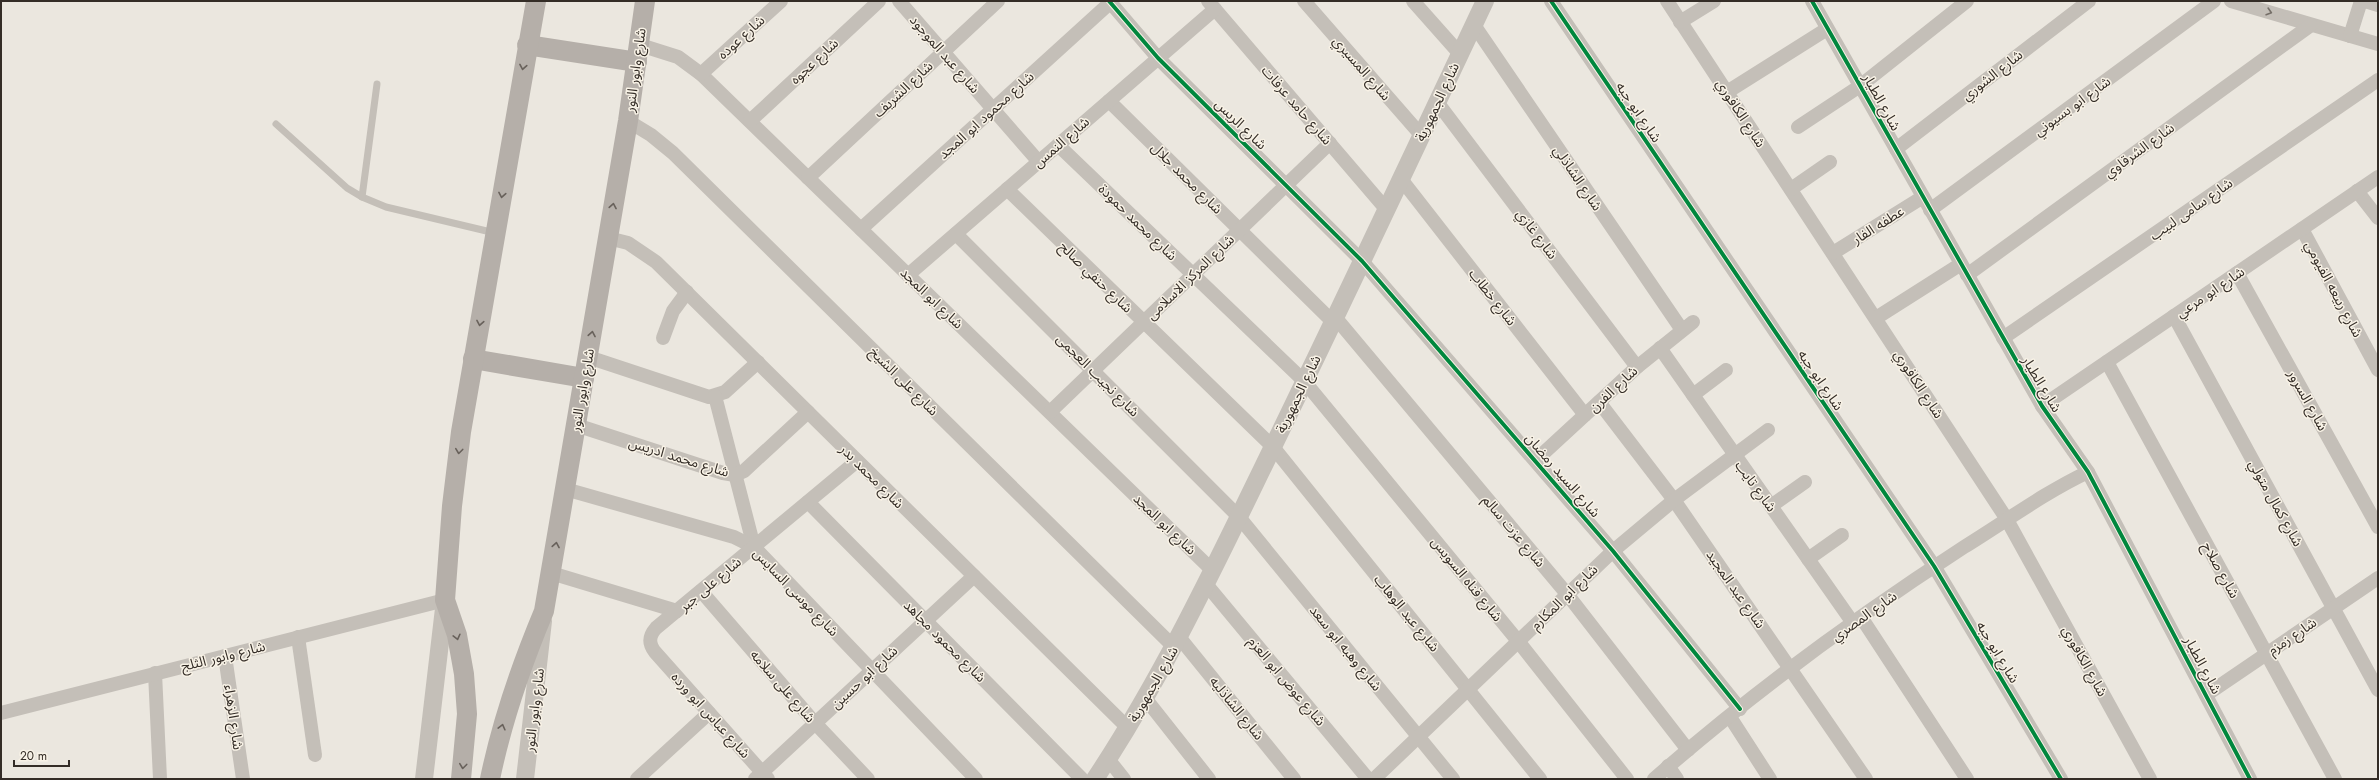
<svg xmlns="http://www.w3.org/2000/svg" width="2379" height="780" font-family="Jost,'Noto Sans Arabic',sans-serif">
  <rect width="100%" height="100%" fill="#ebe7df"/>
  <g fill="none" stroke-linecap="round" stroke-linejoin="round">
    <!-- service -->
    <g stroke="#c4bfb8" stroke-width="7">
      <path d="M 276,124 L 347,188 L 362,197 L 386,207 L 495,233"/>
      <path d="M 362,197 L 377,84"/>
    </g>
    <!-- minor -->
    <g stroke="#c4bfb8" stroke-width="14">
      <path d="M 899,1 L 1039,162"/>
      <path d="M 1109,1 L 1158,58 L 1362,261 L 1613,551 L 1740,709"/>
      <path d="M 1208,1 L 1386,209"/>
      <path d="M 1304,1 L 1421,135"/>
      <path d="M 1413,1 L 1460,54"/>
      <path d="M 1551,1 L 1934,566 L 2061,779"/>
      <path d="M 1667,1 L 2006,518 L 2150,779"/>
      <path d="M 1812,1 L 2042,406 L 2088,472 L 2250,779"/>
      <path d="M 2231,1 L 2378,44"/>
      <path d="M 2365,1 L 2378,5"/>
      <path d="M 1680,22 L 1714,1"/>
      <path d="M 1474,25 L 1682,330"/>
      <path d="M 2350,36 L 2361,1"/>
      <path d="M 640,45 L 678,57 L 701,74 L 1212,570"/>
      <path d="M 701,74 L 781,1"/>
      <path d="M 1727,92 L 1827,29"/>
      <path d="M 1109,101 L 1333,322"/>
      <path d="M 1437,102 L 1637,367"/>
      <path d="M 628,121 L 651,135 L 673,153 L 1174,647"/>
      <path d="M 750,121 L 879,1"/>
      <path d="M 1798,127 L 1860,86 L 1967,1"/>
      <path d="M 1058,145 L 1304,381 L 1518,641 L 1627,779"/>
      <path d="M 1896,149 L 2089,1"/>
      <path d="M 808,178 L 998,1"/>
      <path d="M 1401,179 L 1585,415"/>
      <path d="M 1007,189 L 1273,447 L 1540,779"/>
      <path d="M 1791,189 L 1830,162"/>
      <path d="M 2357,191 L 2378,218"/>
      <path d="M 1930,210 L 2214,1"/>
      <path d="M 861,229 L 1112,1"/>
      <path d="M 2302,229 L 2378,370"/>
      <path d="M 956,234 L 1239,517 L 1453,779"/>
      <path d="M 608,238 L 628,243 L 656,262 L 1128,728"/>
      <path d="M 1833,253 L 1923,197"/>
      <path d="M 2237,273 L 2378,527"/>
      <path d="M 908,275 L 1215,9"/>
      <path d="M 1967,275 L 2311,25"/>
      <path d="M 2174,316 L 2378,690"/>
      <path d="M 1335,317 L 1567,594 L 1688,750"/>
      <path d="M 1876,318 L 1961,264"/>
      <path d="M 663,338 L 673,311 L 687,292"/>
      <path d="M 2003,338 L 2378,80"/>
      <path d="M 1660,348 L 1853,623"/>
      <path d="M 588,357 L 709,397 L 725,392 L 758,362"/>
      <path d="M 2107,362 L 2335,779"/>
      <path d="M 1693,395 L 1726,370"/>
      <path d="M 715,396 L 754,547"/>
      <path d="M 1599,402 L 1674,500 L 1866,779"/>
      <path d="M 2042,406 L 2378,177"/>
      <path d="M 1050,412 L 1330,143"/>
      <path d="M 576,425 L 723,473 L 735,475 L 744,471 L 808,412"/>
      <path d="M 1536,460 L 1637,367 L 1693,322"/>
      <path d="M 565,489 L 734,537 L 754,547 L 976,779"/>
      <path d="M 808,502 L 1082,779"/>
      <path d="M 1771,506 L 1805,482"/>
      <path d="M 1808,559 L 1842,535"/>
      <path d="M 551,573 L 677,611"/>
      <path d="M 1206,584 L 1368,779"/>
      <path d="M 701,591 L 815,723 L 868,779"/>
      <path d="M 1861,617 L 1967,779"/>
      <path d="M 298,637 L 315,755"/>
      <path d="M 1179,637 L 1294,779"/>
      <path d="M 225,656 L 243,779"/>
      <path d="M 155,673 L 160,779"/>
      <path d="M 2206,695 L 2378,578"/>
      <path d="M 1145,698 L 1209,779"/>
      <path d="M 1,713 L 445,600"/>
      <path d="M 1730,717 L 1770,779"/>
      <path d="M 1108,759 L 1124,779"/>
      <path d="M 1668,766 L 1677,779"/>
      <path d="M 637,779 L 709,713"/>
      <path d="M 755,779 L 974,576"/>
      <path d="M 768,779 L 655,652 C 648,643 649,636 656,628 L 857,461"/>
      <path d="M 1374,779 L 1613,551 L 1674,500 L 1768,430"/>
      <path d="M 1654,779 C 1751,694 1856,617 1964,547 C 2006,521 2044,493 2088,472"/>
    </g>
    <!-- tertiary -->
    <g stroke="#c4bfb8" stroke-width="18">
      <path d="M 424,779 L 445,600"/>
      <path d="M 525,779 L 543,621"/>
      <path d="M 1095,779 C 1162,678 1214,568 1267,459 C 1341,307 1413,154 1485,1"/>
    </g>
    <!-- secondary -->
    <g stroke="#b5afa9" stroke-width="20">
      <path d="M 527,45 L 637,62"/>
      <path d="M 473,359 L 584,378"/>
      <path d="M 461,779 L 467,714 L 464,674 L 457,635 L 445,600 L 452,506 L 461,432 L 536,1"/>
      <path d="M 490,779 C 502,721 521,666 544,611 L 628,121 L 645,1"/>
    </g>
    <!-- cycleway casing -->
    <g stroke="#f8f2e6" stroke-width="6">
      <g id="cycleway">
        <path d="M 1109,1 L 1158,58 L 1362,261 L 1613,551 L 1740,709"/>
        <path d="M 1551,1 L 1934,566 L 2061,779"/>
        <path d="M 1812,1 L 2042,406 L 2088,472 L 2250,779"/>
      </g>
    </g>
    <!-- cycleway -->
    <use href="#cycleway" stroke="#00873e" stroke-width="4"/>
  </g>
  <!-- one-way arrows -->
  <defs><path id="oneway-chevron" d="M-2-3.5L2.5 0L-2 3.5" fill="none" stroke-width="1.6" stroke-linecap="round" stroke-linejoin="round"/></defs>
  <use stroke="#756f68" href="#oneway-chevron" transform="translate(2269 12) rotate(17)"/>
  <g stroke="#68615b">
    <use href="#oneway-chevron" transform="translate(523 67) rotate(100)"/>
    <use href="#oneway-chevron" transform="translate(502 195) rotate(100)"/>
    <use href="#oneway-chevron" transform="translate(613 206) rotate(-80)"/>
    <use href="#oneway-chevron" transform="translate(480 323) rotate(100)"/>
    <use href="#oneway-chevron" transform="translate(592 334) rotate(-80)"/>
    <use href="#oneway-chevron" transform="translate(459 451) rotate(97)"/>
    <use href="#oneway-chevron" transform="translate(556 545) rotate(-80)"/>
    <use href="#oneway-chevron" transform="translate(457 637) rotate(76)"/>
    <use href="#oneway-chevron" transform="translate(502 727) rotate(-76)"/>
    <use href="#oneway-chevron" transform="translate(463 766) rotate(97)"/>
  </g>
  <g text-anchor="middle" stroke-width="3" stroke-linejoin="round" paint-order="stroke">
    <!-- street labels -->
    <g font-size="14" fill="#342d27" stroke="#f8f2e6">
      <text transform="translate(741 37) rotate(-42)" y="5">شارع عوده</text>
      <text transform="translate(945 54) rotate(49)" y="5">شارع عبد الموجود</text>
      <text transform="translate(814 61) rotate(-43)" y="5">شارع عجوه</text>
      <text transform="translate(1362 68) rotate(49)" y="5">شارع المسيري</text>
      <text transform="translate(635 70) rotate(-82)" y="5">شارع وابور النور</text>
      <text transform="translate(1992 75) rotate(-38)" y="5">شارع الشوري</text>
      <text transform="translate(903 89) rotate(-43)" y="5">شارع الشريف</text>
      <text transform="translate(1437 102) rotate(-65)" y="5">شارع الجمهورية</text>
      <text transform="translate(1882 102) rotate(61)" y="5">شارع الطيار</text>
      <text transform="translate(1297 105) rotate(49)" y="5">شارع حامد عرفات</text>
      <text transform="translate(2072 106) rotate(-36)" y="5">شارع ابو بسيوني</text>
      <text transform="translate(1639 112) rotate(56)" y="5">شارع ابو جبه</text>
      <text transform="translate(1741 113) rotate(57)" y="5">شارع الكافوري</text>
      <text transform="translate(986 115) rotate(-42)" y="5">شارع محمود ابو المجد</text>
      <text transform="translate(1241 124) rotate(44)" y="5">شارع الريس</text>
      <text transform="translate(1061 142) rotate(-41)" y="5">شارع النمس</text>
      <text transform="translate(2139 150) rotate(-36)" y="5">شارع الشرقاوي</text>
      <text transform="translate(1187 178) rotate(45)" y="5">شارع محمد جلال</text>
      <text transform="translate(1578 178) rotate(56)" y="5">شارع الشاذلي</text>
      <text transform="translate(2191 209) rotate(-35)" y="5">شارع سامى لبيب</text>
      <text transform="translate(1138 222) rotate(44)" y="5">شارع محمد حمودة</text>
      <text transform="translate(1878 225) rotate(-32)" y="5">عطفه الفار</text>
      <text transform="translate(1537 234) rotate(53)" y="5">شارع غازي</text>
      <text transform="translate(1096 277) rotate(44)" y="5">شارع حنفي صالح</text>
      <text transform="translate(1190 277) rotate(-44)" y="5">شارع المركز الاسلامى</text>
      <text transform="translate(2334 289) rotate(62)" y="5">شارع ربيعه الفيومي</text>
      <text transform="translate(2210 292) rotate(-34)" y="5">شارع ابو مرعي</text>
      <text transform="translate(1493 297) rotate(52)" y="5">شارع خطاب</text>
      <text transform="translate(932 298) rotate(44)" y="5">شارع ابو المجد</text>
      <text transform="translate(1098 375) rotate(45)" y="5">شارع نجيب العجمى</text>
      <text transform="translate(1821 380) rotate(56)" y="5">شارع ابو جبه</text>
      <text transform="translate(904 381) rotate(45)" y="5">شارع على الشيخ</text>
      <text transform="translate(1919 384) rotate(57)" y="5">شارع الكافوري</text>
      <text transform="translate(2042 384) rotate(59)" y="5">شارع الطيار</text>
      <text transform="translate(1613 389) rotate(-43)" y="5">شارع الفرن</text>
      <text transform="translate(582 390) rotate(-80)" y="5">شارع وابور النور</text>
      <text transform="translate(1298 394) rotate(-64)" y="5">شارع الجمهورية</text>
      <text transform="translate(2308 400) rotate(61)" y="5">شارع السرور</text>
      <text transform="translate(679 457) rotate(17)" y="5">شارع محمد ادريس</text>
      <text transform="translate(1563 475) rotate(49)" y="5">شارع السيد رمضان</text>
      <text transform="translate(872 476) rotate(45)" y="5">شارع محمد بدر</text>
      <text transform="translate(1756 486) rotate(54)" y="5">شارع تايب</text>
      <text transform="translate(2276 503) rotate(61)" y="5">شارع كمال متولي</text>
      <text transform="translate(1165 524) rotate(44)" y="5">شارع ابو المجد</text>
      <text transform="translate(1514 531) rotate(50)" y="5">شارع عزت سالم</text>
      <text transform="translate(2221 570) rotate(61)" y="5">شارع صلاح</text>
      <text transform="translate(1467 579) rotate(51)" y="5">شارع قناه السويس</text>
      <text transform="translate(710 584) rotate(-40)" y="5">شارع على جبر</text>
      <text transform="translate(1736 589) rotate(55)" y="5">شارع عبد المجيد</text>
      <text transform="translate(796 592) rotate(46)" y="5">شارع موسى السايس</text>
      <text transform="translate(1564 597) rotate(-44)" y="5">شارع ابو المكارم</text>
      <text transform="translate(1407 613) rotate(51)" y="5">شارع عبد الوهاب</text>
      <text transform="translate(1864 616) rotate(-35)" y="5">شارع المصري</text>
      <text transform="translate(2292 636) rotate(-34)" y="5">شارع زمزم</text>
      <text transform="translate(945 641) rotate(45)" y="5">شارع محمود مجاهد</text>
      <text transform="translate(1346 648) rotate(51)" y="5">شارع وهبه ابو سعد</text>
      <text transform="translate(1998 652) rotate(59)" y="5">شارع ابو جبه</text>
      <text transform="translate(223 656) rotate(-14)" y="5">شارع وابور الثلج</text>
      <text transform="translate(2085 661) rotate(61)" y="5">شارع الكافوري</text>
      <text transform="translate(2203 665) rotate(62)" y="5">شارع الطيار</text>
      <text transform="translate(864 677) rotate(-43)" y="5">شارع ابو حسين</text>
      <text transform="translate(1287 681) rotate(50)" y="5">شارع عوض ابو العزم</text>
      <text transform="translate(1153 684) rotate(-60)" y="5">شارع الجمهورية</text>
      <text transform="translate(783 686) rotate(49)" y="5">شارع على سلامه</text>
      <text transform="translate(1237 708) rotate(51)" y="5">شارع الشاذليه</text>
      <text transform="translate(534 710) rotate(-83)" y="5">شارع وابور النور</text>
      <text transform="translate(711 715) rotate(48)" y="5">شارع عباس ابو ورده</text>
      <text transform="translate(234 717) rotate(82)" y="5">شارع الزهراء</text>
    </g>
  </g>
  <!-- border -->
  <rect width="2379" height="780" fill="none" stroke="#342d27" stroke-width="4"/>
  <!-- scale -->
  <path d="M14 760v6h55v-6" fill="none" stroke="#342d27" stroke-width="2"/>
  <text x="20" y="760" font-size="12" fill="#342d27" stroke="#f8f2e6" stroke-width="3" paint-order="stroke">20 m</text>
</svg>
